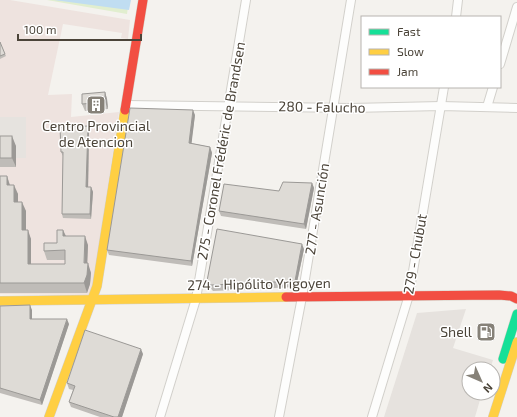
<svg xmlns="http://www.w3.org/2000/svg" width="517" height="417" font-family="'Exo 2',sans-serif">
  <rect width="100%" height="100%" fill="#f4f2ee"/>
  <!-- industrial -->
  <path fill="#e6e2de" d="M 466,309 L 453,348 L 493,360 L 490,369 L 469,369 L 469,393 L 482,393 L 475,417 L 384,417 L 417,313 Z"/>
  <!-- medical -->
  <path fill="#eee3df" d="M 0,0 L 10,0 L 130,20 L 128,39 L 121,38 L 122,33 L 63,24 L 48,95 L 72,94 L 71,117 L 119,112 L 92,292 L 88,295 L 0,294 Z"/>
  <!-- green -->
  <path fill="#e1eecf" d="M 47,0 L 129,0 L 127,14 Z"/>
  <!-- parking -->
  <path fill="#e6e3df" d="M 0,117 L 26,117 L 26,158 L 16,158 L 16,146 L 0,146 Z"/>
  <!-- water -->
  <path fill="#c0ddf1" d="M 54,0 L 131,0 L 129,10 Z"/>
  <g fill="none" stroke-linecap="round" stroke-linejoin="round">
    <!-- street casing -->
    <g stroke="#d2d0cb" stroke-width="10">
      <g id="street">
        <path d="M 456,17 L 458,0"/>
        <path d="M 500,64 L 517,7"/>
        <path d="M 126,105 L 351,108 L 441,106 L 517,108"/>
        <path d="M 487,107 L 493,87"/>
        <path d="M 160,417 L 196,299 L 246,0"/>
        <path d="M 279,417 L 302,297 L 351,0"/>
        <path d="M 372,417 L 409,295 L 444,87"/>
      </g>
    </g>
    <!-- fast casing -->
    <g stroke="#d3cfc5" stroke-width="10">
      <path id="fast" d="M 503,359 L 517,314"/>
    </g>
    <!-- slow casing -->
    <g stroke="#d3cfc5" stroke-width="10">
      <g id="slow">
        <path d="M 0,301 L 286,297"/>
        <path d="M 49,417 L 97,286 L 125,110"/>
        <path d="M 493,417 L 517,342"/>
      </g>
    </g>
    <!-- jam casing -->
    <g stroke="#d3cfc5" stroke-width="10">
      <g id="jam">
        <path d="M 125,110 L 143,0"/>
        <path d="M 286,297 L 499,295 L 511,296 L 517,299"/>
      </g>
    </g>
    <!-- street -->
    <use href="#street" stroke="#fdfdfc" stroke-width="8"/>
    <!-- fast -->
    <use href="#fast" stroke="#16e098" stroke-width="9"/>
    <!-- slow -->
    <use href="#slow" stroke="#ffcf43" stroke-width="9"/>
    <!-- jam -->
    <use href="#jam" stroke="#f24e42" stroke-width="9"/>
  </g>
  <!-- wall -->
  <g fill="#bfbcb8">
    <path d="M 0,42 L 6,56 L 0,59 Z"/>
    <path d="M 105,92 L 107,99 L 108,109 L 85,111 L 82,104 Z"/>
    <path d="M 195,115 L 191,143 L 210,147 L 212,153 L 192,266 L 109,255 L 107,250 Z"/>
    <path d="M 88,126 L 89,131 L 88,187 L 91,187 L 93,192 L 91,219 L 63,218 L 62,214 L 63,156 L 61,152 Z"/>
    <path d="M 0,136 L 16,146 L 16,167 L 0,167 Z"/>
    <path d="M 0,176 L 7,176 L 10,185 L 18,194 L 18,202 L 26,211 L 26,230 L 31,239 L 31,264 L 65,264 L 65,260 L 47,260 L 44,251 L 57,243 L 63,230 L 66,236 L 88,245 L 87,263 L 91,273 L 90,284 L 87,293 L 0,293 Z"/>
    <path d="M 312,183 L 314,188 L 306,229 L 221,216 L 219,211 Z"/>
    <path d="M 304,249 L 296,287 L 213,291 L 209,286 L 207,281 Z"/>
    <path d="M 0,306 L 32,310 L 32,319 L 69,324 L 42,405 L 0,393 Z"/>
    <path d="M 143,354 L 122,417 L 100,417 L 71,407 L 69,402 L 73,390 L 69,389 L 67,383 Z"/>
  </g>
  <!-- shaded-wall -->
  <g fill="#9b9996">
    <path d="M 105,92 L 107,99 L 108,109 L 105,102 Z"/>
    <path d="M 193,110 L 195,115 L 191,148 L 189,143 Z"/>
    <path d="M 88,126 L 89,131 L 88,192 L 86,187 Z"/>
    <path d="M 12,136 L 16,146 L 16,167 L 12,158 Z"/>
    <path d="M 210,147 L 212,153 L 192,266 L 191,261 Z"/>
    <path d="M 7,176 L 10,186 L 7,185 Z"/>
    <path d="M 312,183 L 314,188 L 306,229 L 304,224 Z"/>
    <path d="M 14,185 L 18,194 L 18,211 L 14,202 Z"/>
    <path d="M 91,187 L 93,192 L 91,219 L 90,214 Z"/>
    <path d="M 22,202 L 26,211 L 26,239 L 22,230 Z"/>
    <path d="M 28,230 L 31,239 L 31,273 L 28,264 Z"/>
    <path d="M 63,230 L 67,239 L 63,236 Z"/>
    <path d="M 85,236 L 88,245 L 87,270 L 88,263 L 91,273 L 90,284 L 87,293 L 84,283 Z"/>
    <path d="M 302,244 L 304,249 L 296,287 L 295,281 Z"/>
    <path d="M 30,305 L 32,310 L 32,324 L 30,319 Z"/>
    <path d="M 67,319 L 69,324 L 42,405 L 40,400 Z"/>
    <path d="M 141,349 L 143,354 L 122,417 L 118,417 Z"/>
  </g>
  <!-- building -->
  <g fill="#dedbd6" stroke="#9b9996">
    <path d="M 0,42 L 5,54 L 0,56 Z"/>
    <path d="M 105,92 L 105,102 L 82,104 L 82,94 Z"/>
    <path d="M 130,108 L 193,110 L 189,143 L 210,147 L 191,261 L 107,250 Z"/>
    <path d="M 88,126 L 86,187 L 91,187 L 90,214 L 62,214 L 63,152 L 61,152 L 60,127 Z"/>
    <rect x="0" y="136" width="12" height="22"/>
    <path d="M 0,176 L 7,176 L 7,185 L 14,185 L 14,202 L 22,202 L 22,230 L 28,230 L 28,264 L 65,264 L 65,250 L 44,251 L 44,243 L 57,243 L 57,230 L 63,230 L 63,236 L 85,236 L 84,263 L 88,263 L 87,275 L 84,283 L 0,283 Z"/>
    <path d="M 283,182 L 312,183 L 304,224 L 219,211 L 224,184 L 279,191 Z"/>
    <path d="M 217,229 L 302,244 L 295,281 L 211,285 L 207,281 Z"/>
    <path d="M 30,305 L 30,319 L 67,319 L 40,400 L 0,388 L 0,306 Z"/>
    <path d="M 85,330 L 141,349 L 118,417 L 114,417 L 69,402 L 75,386 L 67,383 Z"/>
  </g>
  <!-- icons -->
  <defs>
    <g id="building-square" transform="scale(1)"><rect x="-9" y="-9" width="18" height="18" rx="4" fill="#868178" stroke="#fff"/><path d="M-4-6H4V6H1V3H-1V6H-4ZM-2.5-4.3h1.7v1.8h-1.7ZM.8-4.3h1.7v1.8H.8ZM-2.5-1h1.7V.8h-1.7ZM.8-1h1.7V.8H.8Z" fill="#fff"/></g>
    <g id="fuel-square" transform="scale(1)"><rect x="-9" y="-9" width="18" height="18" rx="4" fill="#868178" stroke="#fff"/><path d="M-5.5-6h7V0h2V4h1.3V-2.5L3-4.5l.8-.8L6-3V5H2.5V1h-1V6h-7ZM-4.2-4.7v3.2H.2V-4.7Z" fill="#fff"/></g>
  </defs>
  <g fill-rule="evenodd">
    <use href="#building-square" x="96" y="105"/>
    <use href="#fuel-square" x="486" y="332"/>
  </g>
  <g text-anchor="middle" stroke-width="3" stroke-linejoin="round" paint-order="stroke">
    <!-- street labels -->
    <g font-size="14" fill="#4b4439" stroke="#fff">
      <text transform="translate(322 107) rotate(1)" y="5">280 - Falucho</text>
      <text transform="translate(221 151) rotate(-80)" y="5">275 - Coronel Frédéric de Brandsen</text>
      <text transform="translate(317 209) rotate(-81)" y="5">277 - Asunción</text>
      <text transform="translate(415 254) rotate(-80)" y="5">279 - Chubut</text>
      <text transform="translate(259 284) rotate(-1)" y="5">274 - Hipólito Yrigoyen</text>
    </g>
    <!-- poi labels -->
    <g font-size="14" fill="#4b4439" stroke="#fff">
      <text x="96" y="131">Centro Provincial<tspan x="96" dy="16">de Atencion</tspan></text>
      <text x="472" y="337" text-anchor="end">Shell</text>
    </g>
  </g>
  <!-- legend -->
  <rect x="361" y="16" width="140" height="72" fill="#ffffff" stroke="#b7b4b0"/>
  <rect x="369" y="29" width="20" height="6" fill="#16e098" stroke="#b7b4b0"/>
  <text x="397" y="36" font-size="12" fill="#4b4439">Fast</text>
  <rect x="369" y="49" width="20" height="6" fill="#ffcf43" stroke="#b7b4b0"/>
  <text x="397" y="56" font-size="12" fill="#4b4439">Slow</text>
  <rect x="369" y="69" width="20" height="6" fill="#f24e42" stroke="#b7b4b0"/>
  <text x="397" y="76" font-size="12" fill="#4b4439">Jam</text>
  <!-- north arrow -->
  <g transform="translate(481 381) rotate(135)"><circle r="19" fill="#ffffff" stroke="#b7b4b0"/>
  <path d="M0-3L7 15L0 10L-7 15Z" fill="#868178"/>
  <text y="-6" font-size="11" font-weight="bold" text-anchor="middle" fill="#4b4439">N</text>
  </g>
  <!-- scale -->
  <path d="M18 34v6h123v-6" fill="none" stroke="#4b4439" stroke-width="2"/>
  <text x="24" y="34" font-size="12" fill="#4b4439" stroke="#ffffff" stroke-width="3" paint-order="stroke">100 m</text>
</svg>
